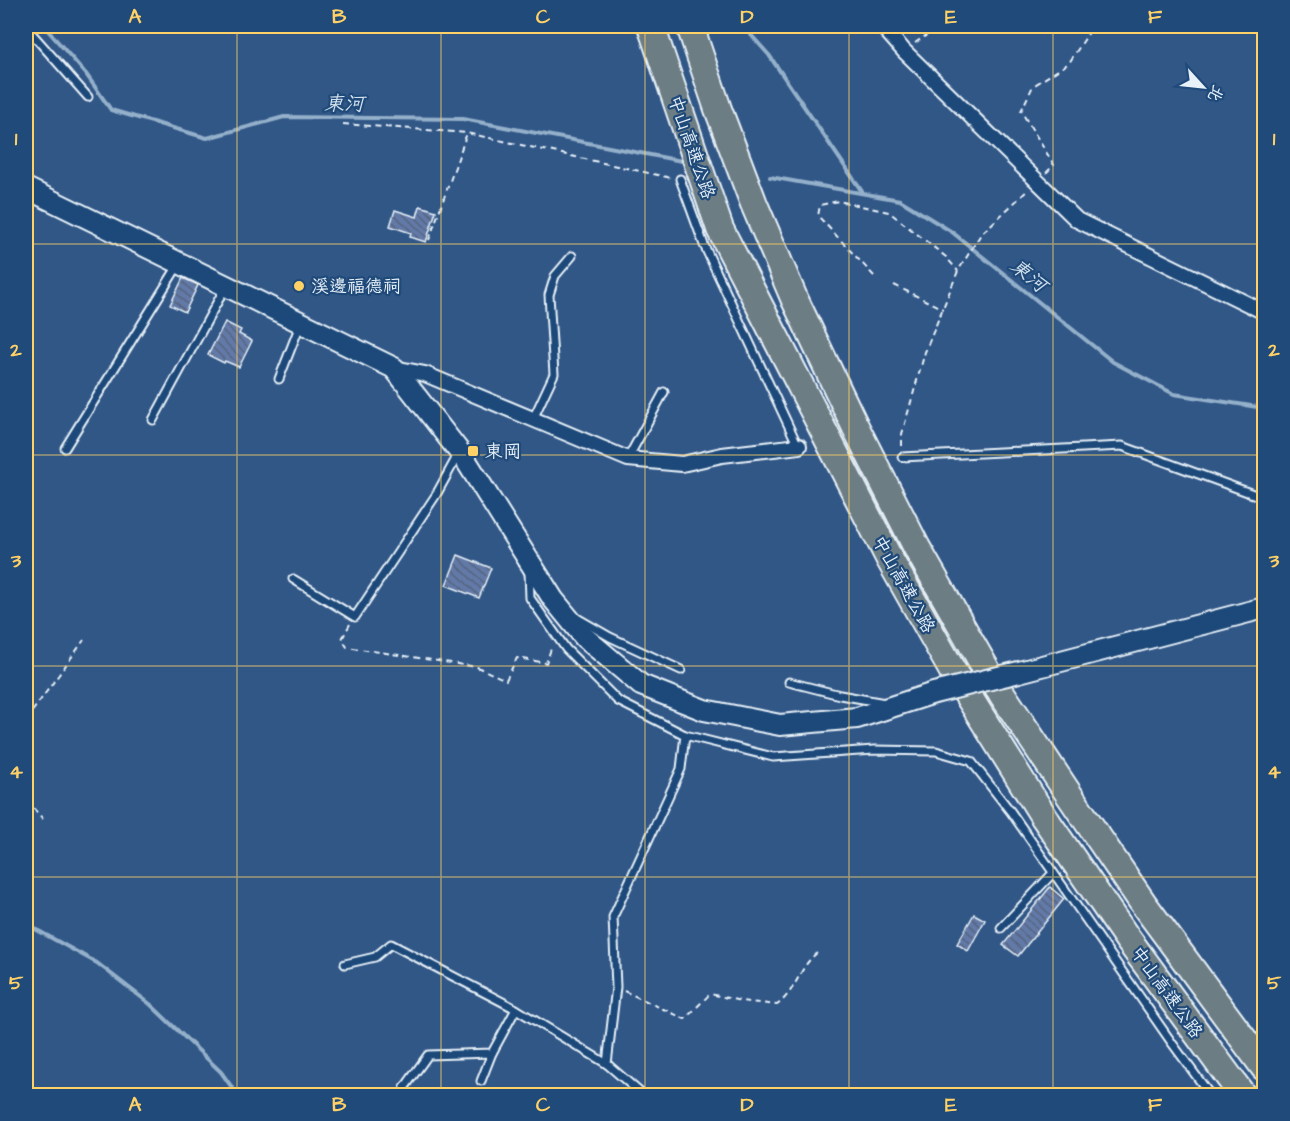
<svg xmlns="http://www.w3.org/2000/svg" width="1290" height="1121" font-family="'Architects Daughter','LXGW WenKai TC',sans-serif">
  <defs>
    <pattern id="building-back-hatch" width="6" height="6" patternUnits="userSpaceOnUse" patternTransform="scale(1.5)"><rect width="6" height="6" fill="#627aa8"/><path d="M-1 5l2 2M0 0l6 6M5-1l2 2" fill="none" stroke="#55647e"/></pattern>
  </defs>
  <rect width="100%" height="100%" fill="#315787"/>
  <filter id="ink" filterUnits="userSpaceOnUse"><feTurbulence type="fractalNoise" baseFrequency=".0167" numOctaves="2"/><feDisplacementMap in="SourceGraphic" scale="12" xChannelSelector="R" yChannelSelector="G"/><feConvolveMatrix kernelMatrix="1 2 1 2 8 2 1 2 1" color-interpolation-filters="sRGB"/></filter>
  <g filter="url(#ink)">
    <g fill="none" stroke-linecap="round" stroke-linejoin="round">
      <!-- stream -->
      <g stroke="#94b0ca" stroke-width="4">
        <path d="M 44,26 L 86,74 L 111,110 L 207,138 L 284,117 L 463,119 L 687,162"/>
        <path d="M 743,26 L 769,55 L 863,193"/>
        <path d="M 770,177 L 900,200 L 952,232 L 1113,362 L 1174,394 L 1264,408"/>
        <path d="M 26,924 L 97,963 L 150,1004 L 221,1072 L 238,1096"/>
      </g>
    </g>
    <!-- building -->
    <g fill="url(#building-back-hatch)" stroke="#e8f1f8" stroke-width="1.5">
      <path d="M 420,206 L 436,211 L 426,242 L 410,237 L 411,233 L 390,226 L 395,210 L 417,217 Z"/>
      <path d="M 183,278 L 198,285 L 185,312 L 170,305 Z"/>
      <path d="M 225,322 L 241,330 L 239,334 L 252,341 L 239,367 L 225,361 L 224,363 L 208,355 Z"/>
      <path d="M 458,555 L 491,568 L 479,598 L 446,585 Z"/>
      <path d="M 1050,887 L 1064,899 L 1018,956 L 1003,945 Z"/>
      <path d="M 974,914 L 985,920 L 968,951 L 957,944 Z"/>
    </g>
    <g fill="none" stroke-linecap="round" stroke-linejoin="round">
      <!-- lane casing -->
      <g stroke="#e8f1f8" stroke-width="11">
        <g id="lane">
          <path d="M 26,27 L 88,97"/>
          <path d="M 680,179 L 704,245 L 798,446"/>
          <path d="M 279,379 L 300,325"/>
          <path d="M 533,419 L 554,374 L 549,295 L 555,276 L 572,256"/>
          <path d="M 153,420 L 225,288"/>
          <path d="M 65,448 L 179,264"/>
          <path d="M 902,457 L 1122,446 L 1264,498"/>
          <path d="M 628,458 L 664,392"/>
          <path d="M 529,572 L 530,598 L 566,649 L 618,701 L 685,735 L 773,757 L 874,750 L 936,751 L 971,761 L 1011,812 L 1172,1043 L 1211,1096"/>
          <path d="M 293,579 L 355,617 L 436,495 L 458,455"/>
          <path d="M 577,618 L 610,637 L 681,670"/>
          <path d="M 789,682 L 840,695 L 885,703"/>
          <path d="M 1001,928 L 1053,873"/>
          <path d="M 345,964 L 375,957 L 391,944 L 516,1009 L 607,1064 L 644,1096"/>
          <path d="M 607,1064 L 616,987 L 613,917 L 681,769 L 685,735"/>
          <path d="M 481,1081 L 492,1053"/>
          <path d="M 403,1096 L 405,1087 L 428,1055 L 492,1053 L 516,1009"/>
        </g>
      </g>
      <!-- street casing -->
      <g stroke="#e8f1f8" stroke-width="18">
        <g id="street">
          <path d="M 882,26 L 904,51 L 1077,220 L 1264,312"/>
          <path d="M 394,368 L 425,374 L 628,459 L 682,464 L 722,455 L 799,446"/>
        </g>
      </g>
      <!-- secondary casing -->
      <g stroke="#e8f1f8" stroke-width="24">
        <g id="secondary">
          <path d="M 26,188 L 394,368 L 465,459 L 553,599 L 584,637 L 641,685 L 704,710 L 780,725 L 857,718 L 934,693"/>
          <path d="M 1019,672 L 1264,608"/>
        </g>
      </g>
      <!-- highway casing -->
      <g stroke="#e8f1f8" stroke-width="30">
        <g id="highway">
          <path d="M 651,26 L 720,229 L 890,560 L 952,670 L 1044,817 L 1127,938 L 1243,1096"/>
          <path d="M 690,26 L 718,109 L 754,204 L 794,298 L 855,426 L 917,548 L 990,676 L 1070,796 L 1145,906 L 1264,1067"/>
        </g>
      </g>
      <!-- path -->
      <g stroke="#e8f1f8" stroke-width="2" stroke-dasharray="6 4.5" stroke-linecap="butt">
        <path d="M 915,43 L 940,26"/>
        <path d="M 343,124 L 467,133 L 671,178"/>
        <path d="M 1046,173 L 1054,165 L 1021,111 L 1033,86 L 1069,63 L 1093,26"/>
        <path d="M 429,240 L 467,133"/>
        <path d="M 874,276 L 818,216 L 820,205 L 838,201 L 889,212 L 946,257 L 958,271"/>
        <path d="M 894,285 L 943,309"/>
        <path d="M 902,446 L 902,434 L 925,352 L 958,271 L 981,234 L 1029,189"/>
        <path d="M 350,624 L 342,639 L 347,647 L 477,667 L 506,680 L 517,658 L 546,663 L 552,646"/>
        <path d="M 26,720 L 84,640"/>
        <path d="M 26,800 L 43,819"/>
        <path d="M 624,991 L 685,1019 L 710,994 L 741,1001 L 777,1005 C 798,989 798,968 817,953"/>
      </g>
      <!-- lane -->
      <use href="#lane" stroke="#1f4a7a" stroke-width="7"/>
      <!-- street -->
      <use href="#street" stroke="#1f4a7a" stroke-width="14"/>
      <!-- secondary -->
      <use href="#secondary" stroke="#1f4a7a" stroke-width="20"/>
      <!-- highway -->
      <use href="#highway" stroke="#6d7d84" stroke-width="26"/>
      <!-- secondary-bridge casing -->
      <g stroke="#e8f1f8" stroke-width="24" stroke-linecap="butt">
        <path id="secondary-bridge" d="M 934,693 L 1019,672"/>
      </g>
      <!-- secondary-bridge -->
      <use href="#secondary-bridge" stroke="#1f4a7a" stroke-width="20"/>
    </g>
  </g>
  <!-- grid -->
  <path fill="none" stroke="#ffd166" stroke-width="1.5" stroke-opacity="0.55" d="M 237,26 L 237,1096M 441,26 L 441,1096M 645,26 L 645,1096M 849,26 L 849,1096M 1053,26 L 1053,1096M 26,244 L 1264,244M 26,455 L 1264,455M 26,666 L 1264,666M 26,877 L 1264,877"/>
  <!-- markers -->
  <g fill="#ffd166" stroke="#1f4a7a" stroke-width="2">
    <circle cx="299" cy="286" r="6"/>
    <rect x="467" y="445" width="12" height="12" rx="3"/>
  </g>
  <g text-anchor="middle" stroke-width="4.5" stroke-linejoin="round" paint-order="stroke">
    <!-- street labels -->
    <g font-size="18" fill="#e8f1f8" stroke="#1f4a7a">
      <text transform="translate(692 147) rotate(71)" y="6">中山高速公路</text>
      <text transform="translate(904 584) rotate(61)" y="6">中山高速公路</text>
      <text transform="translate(1167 992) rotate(54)" y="6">中山高速公路</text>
    </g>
    <!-- poi labels -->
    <g font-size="18" fill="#e8f1f8" stroke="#1f4a7a" text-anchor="start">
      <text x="311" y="292">溪邊福德祠</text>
      <text x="485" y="457">東岡</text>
    </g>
    <!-- water labels -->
    <g font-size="20" font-style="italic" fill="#d3e1ed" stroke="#1f4a7a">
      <text transform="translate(344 103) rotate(1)" y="7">東河</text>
      <text transform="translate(1029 275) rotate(39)" y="7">東河</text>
    </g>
  </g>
  <!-- margin -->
  <rect width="1290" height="1121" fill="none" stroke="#1f4a7a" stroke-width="66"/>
  <!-- north arrow -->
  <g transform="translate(1203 87) rotate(117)" stroke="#1f4a7a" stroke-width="4.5" paint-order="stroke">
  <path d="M0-4.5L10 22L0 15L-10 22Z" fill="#e8f1f8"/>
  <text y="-9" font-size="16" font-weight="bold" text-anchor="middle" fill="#e8f1f8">北</text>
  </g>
  <rect x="33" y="33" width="1224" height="1055" fill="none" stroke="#ffd166" stroke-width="2"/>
  <g font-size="20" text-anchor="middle" font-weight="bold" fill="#ffd166">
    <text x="135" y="23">A</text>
    <text x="339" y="23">B</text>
    <text x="543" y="23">C</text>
    <text x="747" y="23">D</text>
    <text x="951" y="23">E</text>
    <text x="1155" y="23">F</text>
    <text x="16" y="145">1</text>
    <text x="1274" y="145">1</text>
    <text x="16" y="356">2</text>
    <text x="1274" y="356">2</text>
    <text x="16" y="567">3</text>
    <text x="1274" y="567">3</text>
    <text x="16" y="778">4</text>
    <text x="1274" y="778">4</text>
    <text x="16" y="989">5</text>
    <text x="1274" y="989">5</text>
    <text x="135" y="1111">A</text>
    <text x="339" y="1111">B</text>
    <text x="543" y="1111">C</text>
    <text x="747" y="1111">D</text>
    <text x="951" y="1111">E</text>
    <text x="1155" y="1111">F</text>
  </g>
</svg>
